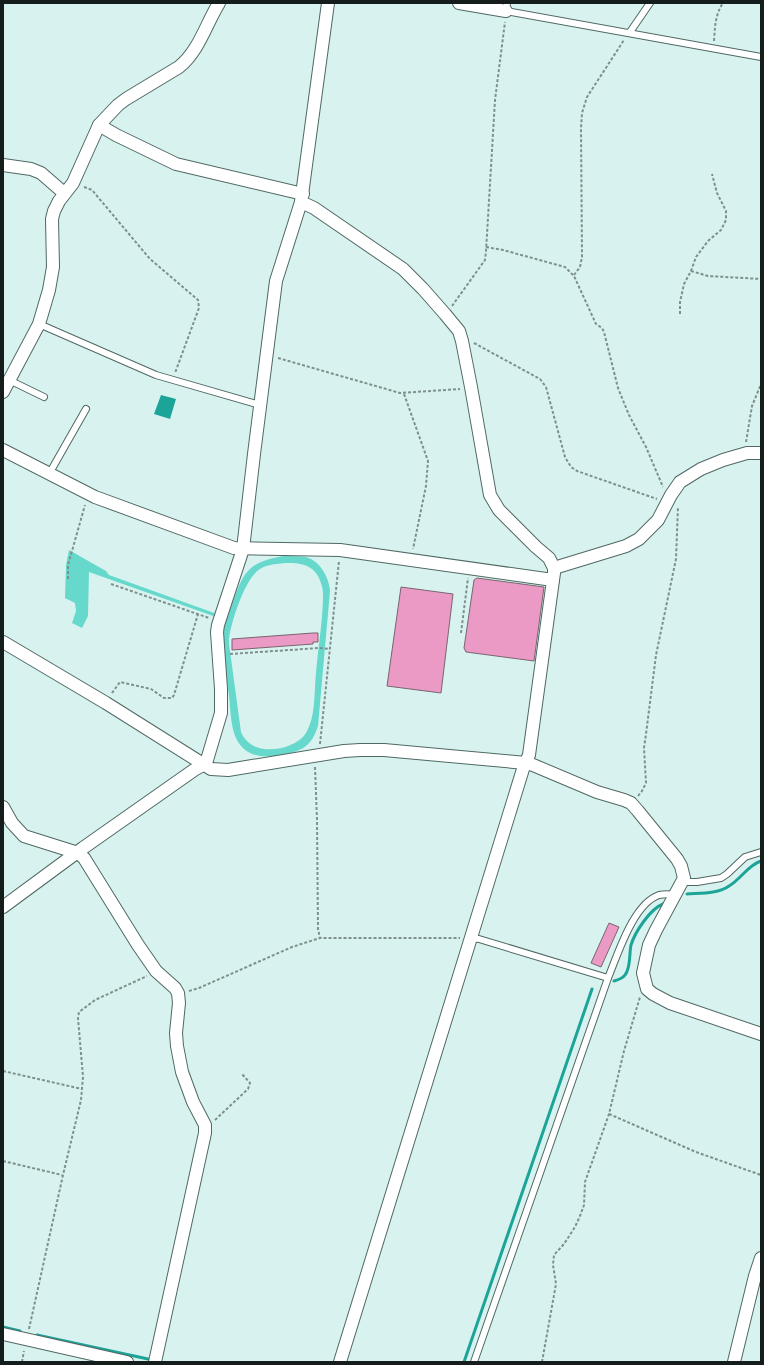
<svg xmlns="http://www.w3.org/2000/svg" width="764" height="1365" font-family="'DejaVu Sans',sans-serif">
  <rect width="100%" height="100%" fill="#d8f3ef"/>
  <!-- green -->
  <g fill="#67d8cc" fill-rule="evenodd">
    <path d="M 69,550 L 106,571 L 109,575 L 217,614 L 216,617 L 89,572 L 88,616 L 82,628 L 72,623 L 76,611 L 75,603 L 65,598 L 66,565 Z"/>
    <path d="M 283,556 C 290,556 299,556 306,557 C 320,561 329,577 330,591 L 318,726 C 312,744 305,750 286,754 C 272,757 254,759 243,748 C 230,736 231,712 229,696 C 227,679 222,655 222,639 C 222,629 227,618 230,610 C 243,575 244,563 283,556 ZM 286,563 C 299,563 311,564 318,576 C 321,582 323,588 323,594 C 323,620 318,647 316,673 C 314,692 316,716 306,733 C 297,747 271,753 256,747 C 249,744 244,739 241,732 L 230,651 C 229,647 229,643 229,639 C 231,622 245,578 260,569 C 268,564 277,564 286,563 Z"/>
  </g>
  <!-- water -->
  <path fill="#1da499" d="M 161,395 L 176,399 L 170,419 L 154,414 Z"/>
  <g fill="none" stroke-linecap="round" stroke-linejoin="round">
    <!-- stream -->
    <g stroke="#1da499" stroke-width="3">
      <path d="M 687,894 C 700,893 718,894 729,886 C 741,879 748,865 761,861"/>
      <path d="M 614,981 C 618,980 623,978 625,975 C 631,968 629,954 631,945 C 635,932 650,909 663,904"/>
      <path d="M 3,1327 L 20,1331"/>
      <path d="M 37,1335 L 148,1359"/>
      <path d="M 464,1362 L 592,989"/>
    </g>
  </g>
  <!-- building -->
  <g fill="#ea9ac4" stroke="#79656f">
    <path d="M 477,578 L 544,587 L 534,661 L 466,652 L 464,648 L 474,580 Z"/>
    <path d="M 401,587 L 453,594 L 441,693 L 387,686 Z"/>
    <path d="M 313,633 L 318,633 L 318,642 L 313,642 L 313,644 L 232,650 L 232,639 Z"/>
    <path d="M 609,923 L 619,927 L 601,967 L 591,963 Z"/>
  </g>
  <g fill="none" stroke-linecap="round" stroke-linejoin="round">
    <!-- service casing -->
    <g stroke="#506864" stroke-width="8">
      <g id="service">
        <path d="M 507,3 L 506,11 L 761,57"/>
        <path d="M 630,32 L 650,3"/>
        <path d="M 39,324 L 156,375 L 260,405"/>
        <path d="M 9,380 L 44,397"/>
        <path d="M 49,474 L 86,409"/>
        <path d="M 683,882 L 697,882 L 721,878 L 727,874 L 745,857 L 761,852"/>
        <path d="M 471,938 L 479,939 L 608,978"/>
        <path d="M 474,1362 L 608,978 C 618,954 633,904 659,895 C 664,894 670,894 675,895"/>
      </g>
    </g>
    <!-- minor casing -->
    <g stroke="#506864" stroke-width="14">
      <g id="minor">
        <path d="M 459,3 L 506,11"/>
        <path d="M 99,125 L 116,135 L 176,164 L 303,194"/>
        <path d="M 3,165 L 31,169 L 41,173 L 64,193"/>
        <path d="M 301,202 L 314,208 L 403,269 L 423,289 L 445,314 L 459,331 L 462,341 L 471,387 L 490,495 L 499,510 L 536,547 L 549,558 L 554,568 L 554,573 L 529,755 L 523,769 L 340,1362"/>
        <path d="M 3,392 L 39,324 L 49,290 L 53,267 L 52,219 L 54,211 L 59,201 L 73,183 L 99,125 L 118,105 L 126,99 L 179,67 C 199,51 206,24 219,3"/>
        <path d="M 3,450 L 95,497 L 234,548 L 340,550 L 553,580"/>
        <path d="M 554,568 L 626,546 L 639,539 L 658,520 L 671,495 L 680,482 L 701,469 L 723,460 L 747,453 L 761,453"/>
        <path d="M 3,642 L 106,703 L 211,769 L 228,770 L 344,751 L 360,750 L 384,750 L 526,763 L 533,765 L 597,792 L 624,800 L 631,803 L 638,811 L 677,859 L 681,866 L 684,878 L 656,930 L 649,945 L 643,973 L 647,989 L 653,994 L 670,1003 L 761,1034"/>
        <path d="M 3,807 L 12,823 L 24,836 L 78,853 L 84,858 L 138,945 L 156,971 L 175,988 L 178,993 L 179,1003 L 176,1033 L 177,1046 L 182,1072 L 193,1102 L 205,1125 L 205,1133 L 155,1362"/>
        <path d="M 3,907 L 83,848 L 194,770 L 203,765 L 207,760 L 221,713 L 221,689 L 217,632 L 218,625 L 243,549 L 254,454 L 276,281 L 301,202 L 328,3"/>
        <path d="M 3,1334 L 127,1362"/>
        <path d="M 734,1362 L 755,1276 L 761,1258"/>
      </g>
    </g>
    <!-- path -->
    <g stroke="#7d908d" stroke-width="2" stroke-dasharray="3 2" stroke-linecap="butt">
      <path d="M 714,41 C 715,27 715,15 723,3"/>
      <path d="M 84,187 L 92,190 L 150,259 L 198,300 L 199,308 L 175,373"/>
      <path d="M 486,247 L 503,250 L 565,267 L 574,276 L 596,324 L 602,328 L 604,332 L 618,388 L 629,415 L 646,447 L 663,487"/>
      <path d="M 691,271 L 708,276 L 761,279"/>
      <path d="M 574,275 L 580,267 L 582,257 L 581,128 L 582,113 L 587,97 L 624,40"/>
      <path d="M 452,306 L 485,260 L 486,251 L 495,100 L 505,22"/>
      <path d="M 680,314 L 680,302 L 684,284 L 691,271 L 696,257 L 708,241 L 721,230 L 726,220 L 726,211 L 717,193 L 712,174"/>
      <path d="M 474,343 L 540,379 L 546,387 L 565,457 L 571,467 L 577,471 L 657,499"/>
      <path d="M 278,358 L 400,393 L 460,389"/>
      <path d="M 404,394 L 428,461 L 426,486 L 413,549"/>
      <path d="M 746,442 L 752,406 L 761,384"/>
      <path d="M 68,579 L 68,565 L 85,505"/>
      <path d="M 111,584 L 209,618"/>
      <path d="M 461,633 L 468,578"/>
      <path d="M 230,654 L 319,648 L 330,649"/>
      <path d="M 112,693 L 120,682 L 151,689 L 164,698 L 172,698 L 174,695 L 198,614"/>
      <path d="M 320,744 L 339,561"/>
      <path d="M 315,767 L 317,820 L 318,929 L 320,938"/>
      <path d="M 638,796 L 642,791 L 646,783 L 644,748 L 646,734 L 656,655 L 676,559 L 678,507"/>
      <path d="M 189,991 L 199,988 L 292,947 L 320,938 L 460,938"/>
      <path d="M 3,1071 L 82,1089"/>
      <path d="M 609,1114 L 696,1152 L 761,1175"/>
      <path d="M 215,1120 L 248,1089 L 250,1083 L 242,1074"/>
      <path d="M 3,1161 L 62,1175"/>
      <path d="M 29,1329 L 63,1175 L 81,1100 L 83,1077 L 78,1018 L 79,1012 L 95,1000 L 147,976"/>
      <path d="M 22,1362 L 24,1351"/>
      <path d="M 542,1362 L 556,1284 L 553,1265 L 554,1255 L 564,1244 L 575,1227 L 580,1216 L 584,1205 L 585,1182 L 609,1114 L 624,1051 L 640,997"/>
    </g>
    <!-- service -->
    <use href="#service" stroke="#fff" stroke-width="6"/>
    <!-- minor -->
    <use href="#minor" stroke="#fff" stroke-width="12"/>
  </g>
  <!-- border -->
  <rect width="764" height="1365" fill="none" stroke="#141d1c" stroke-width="8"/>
</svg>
